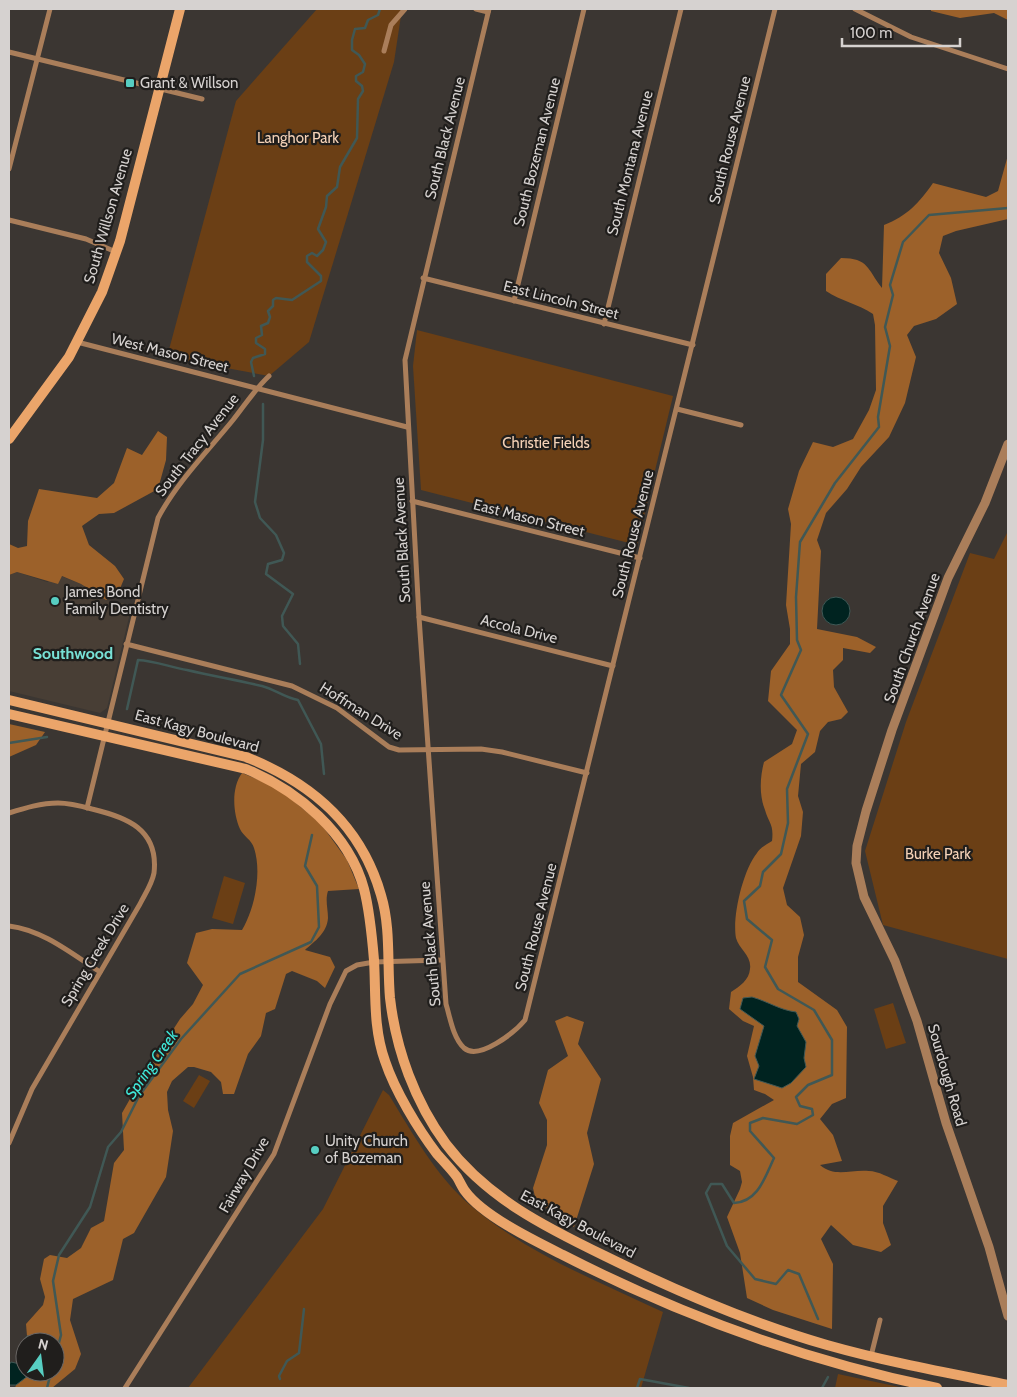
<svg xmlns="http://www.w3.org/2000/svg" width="1017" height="1397" font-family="Cabin,sans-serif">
  <rect width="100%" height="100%" fill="#3b3632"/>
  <!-- built -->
  <path fill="#483e35" d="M 17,572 L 47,582 L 61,576 L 81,584 L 106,600 L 132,605 L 107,708 L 100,713 L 9,691 L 9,575 Z"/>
  <!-- green -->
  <g fill="#6b3f15">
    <path d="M 317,9 L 402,9 L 394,62 L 309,342 L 269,376 L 167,357 L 236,101 Z"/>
    <path d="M 417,330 L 673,396 L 637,545 L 421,490 L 413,366 Z"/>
    <path d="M 1008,531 L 1008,959 L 883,925 L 865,851 L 906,722 L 970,553 L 994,559 Z"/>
    <path d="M 224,876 L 245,883 L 233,924 L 212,918 Z"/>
    <path d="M 893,1003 L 906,1043 L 886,1049 L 874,1009 Z"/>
    <path d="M 199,1075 L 210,1081 L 194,1108 L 183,1101 Z"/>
    <path d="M 383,1090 L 389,1095 C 413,1134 436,1176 470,1205 C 526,1253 597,1281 663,1312 L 641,1388 L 188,1388 L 323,1209 Z"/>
    <path d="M 838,1374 L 904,1388 L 835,1388 Z"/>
  </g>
  <!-- forest -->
  <g fill="#9c612a">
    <path d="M 931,9 L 1008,9 L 1008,20 L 994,13 L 960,18 L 931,11 Z"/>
    <path d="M 1008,155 L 1008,219 L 956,231 L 943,236 L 939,253 L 951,278 L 957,304 L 936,319 L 914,326 L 907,335 L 916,357 L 905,403 L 889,437 L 861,467 L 847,489 L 826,513 L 817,540 L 821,551 L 817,629 L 857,637 L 876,647 L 870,653 L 843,648 L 843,660 L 833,670 L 834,687 L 848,712 L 841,719 L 828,722 L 820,731 L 815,752 L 801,764 L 798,796 L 803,812 L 801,836 L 783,888 L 787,905 L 800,917 L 804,935 L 798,957 L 798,982 L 837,1010 L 847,1027 L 846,1098 L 832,1104 L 820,1119 L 833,1135 L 842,1161 L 820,1165 C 835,1178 851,1169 869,1171 C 878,1171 890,1178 898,1181 L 883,1206 L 883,1223 L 891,1245 L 881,1252 L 853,1245 L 831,1225 L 821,1239 L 833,1264 L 832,1329 L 773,1310 L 747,1298 L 740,1253 L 727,1217 L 740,1189 L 742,1182 L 740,1171 L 730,1165 L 730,1136 L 733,1123 L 774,1100 L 765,1094 L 754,1090 L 753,1077 L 747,1056 L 754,1026 L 743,1021 L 729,1009 L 731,992 C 740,986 749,980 750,969 C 752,956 739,949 736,938 C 732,917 743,870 757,853 C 760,848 767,844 772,841 C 774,824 769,824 765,810 C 759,795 760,777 764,762 L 792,744 L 797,730 L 768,701 L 771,671 L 790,644 L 790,629 L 786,605 L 791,524 L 788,509 L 799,471 L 813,442 L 833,447 L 853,439 L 869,410 L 876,390 L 875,325 L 873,314 C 858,304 841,301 826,291 L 826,274 L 841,258 C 869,258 867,269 882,288 L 884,225 C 907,216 919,203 933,183 L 986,197 L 998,191 Z"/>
    <path d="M 158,431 L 167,437 L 166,460 L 158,489 L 114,513 L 99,514 L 82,526 L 89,545 L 115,566 L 124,579 L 119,591 L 106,600 L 81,584 L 62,576 L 58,584 L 17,572 L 9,575 L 9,544 L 18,548 L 27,546 L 28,521 L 39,489 L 97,498 L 114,483 L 127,448 L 142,455 Z"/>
    <path d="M 9,724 L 45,732 L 36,745 L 9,757 Z"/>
    <path d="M 242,773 L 278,788 L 321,824 L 347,860 L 359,889 L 328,891 C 325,900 328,909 328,918 C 327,933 315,941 305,950 L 330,957 L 335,967 L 325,988 L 317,981 L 292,971 L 286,974 L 275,1009 L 266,1013 L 261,1036 L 248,1054 L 234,1094 L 223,1094 L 221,1082 L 211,1072 L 194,1067 L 188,1067 L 172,1081 L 167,1092 L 168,1110 L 173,1131 L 166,1177 L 134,1233 L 123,1239 L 113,1280 L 73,1299 L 70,1320 L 81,1354 L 75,1369 L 52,1388 L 15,1388 L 16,1385 L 33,1372 L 55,1372 L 55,1356 L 60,1353 L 55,1347 L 55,1342 L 27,1336 L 26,1324 L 43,1305 L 45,1297 L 40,1279 L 44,1259 L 50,1255 L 67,1258 L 81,1248 L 91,1228 L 104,1221 L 114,1163 L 124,1150 L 122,1113 L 143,1076 L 180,1019 L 193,1004 L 203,985 L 187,963 L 196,933 L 212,929 L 242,930 C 255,908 262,872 254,848 C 252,840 243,836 240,829 C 233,813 231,788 242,773 Z"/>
    <path d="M 567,1016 L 584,1022 L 578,1044 L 601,1079 L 587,1133 L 594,1164 L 574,1227 L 536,1201 L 533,1188 L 547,1145 L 547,1120 L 539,1103 L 548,1070 L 568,1056 L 555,1021 Z"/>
  </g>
  <!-- water -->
  <g fill="#002320" stroke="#405855">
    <circle cx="836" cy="611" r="14"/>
    <path d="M 752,997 C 769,1002 780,1010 796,1012 L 799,1019 L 797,1026 L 806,1042 L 804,1058 L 806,1067 L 791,1083 L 782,1088 L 754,1079 L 759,1066 L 755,1056 L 764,1026 L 740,1009 L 743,998 Z"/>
    <path d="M 27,1336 L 34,1336 L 48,1342 L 25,1342 L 25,1372 L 33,1372 L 16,1385 L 9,1385 L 9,1365 L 11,1362 L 20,1364 L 21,1344 Z"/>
  </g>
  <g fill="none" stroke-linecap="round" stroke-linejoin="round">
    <!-- stream -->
    <g stroke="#405855" stroke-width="2.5">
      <path d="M 254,376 L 251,362 L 253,358 L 265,354 L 265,349 L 256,343 L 256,338 L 262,335 L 261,326 L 268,323 L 270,317 L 268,311 L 273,306 L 273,300 L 276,298 L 292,300 L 321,281 L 321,276 L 307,262 L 307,256 L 312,253 L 317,256 L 323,250 L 326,242 L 318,229 L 326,207 L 327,196 L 337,187 L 340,167 L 357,138 L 358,99 L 363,91 L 362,86 L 356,81 L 356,76 L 363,72 L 365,64 L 359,55 L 352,50 L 352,40 L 355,29 L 365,28 L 368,20 L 378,15 L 380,9"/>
      <path d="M 263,404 L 263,440 L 255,502 L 260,518 L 276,535 L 284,553 L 282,560 L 268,564 L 266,574 L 293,594 L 282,616 L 283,626 L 298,644 L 300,664"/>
      <path d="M 127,709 L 138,660 C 155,661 170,667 187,670 C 212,676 237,680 262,686 C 274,689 285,698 298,700 L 321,744 L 324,774"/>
      <path d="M 9,743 L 47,737"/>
      <path d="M 818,1319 L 799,1274 L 788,1270 L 776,1284 L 755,1279 L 727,1246 L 706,1193 L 711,1184 L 722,1184 L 734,1203 C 758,1202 765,1177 774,1158 L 750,1131 L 750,1123 L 763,1118 L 797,1124 L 813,1115 L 812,1109 L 800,1106 L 796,1097 L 808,1085 L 832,1075 L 832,1040 L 814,1010 L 778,989 L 765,967 L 772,940 L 747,919 L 744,901 L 760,886 L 763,872 L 781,854 L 788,823 L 787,789 L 808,734 L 781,695 L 801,650 L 797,640 L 796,597 L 800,542 L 835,483 L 879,427 L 878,417 L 890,346 L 885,327 L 893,295 L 890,285 L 903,242 L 929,215 L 1008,208"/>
      <path d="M 55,1358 L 61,1335 L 53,1281 L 59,1255 L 90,1207 L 108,1147 L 121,1132 L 139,1096 L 181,1039 L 240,974 L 311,942 L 319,927 L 317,886 L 305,866 L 312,835"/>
      <path d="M 280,1379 L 279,1376 L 287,1361 L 299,1353 L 304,1309"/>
      <path d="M 47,1388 L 51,1372"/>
      <path d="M 637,1388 L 640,1379 L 689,1388"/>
      <path d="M 822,1388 L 828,1377"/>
    </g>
    <!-- minor -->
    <g stroke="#aa7e5a" stroke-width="5">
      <path d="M 476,9 L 488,12"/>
      <path d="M 489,9 L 405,360 L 419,617 L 446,1004 C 450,1017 453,1038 464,1048 C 479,1061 515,1032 525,1020 L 775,9"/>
      <path d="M 855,9 L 911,37 L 1008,69"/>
      <path d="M 384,51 L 391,25 L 405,9"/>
      <path d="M 9,52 L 202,99"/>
      <path d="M 9,169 L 50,9"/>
      <path d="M 9,220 L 86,239 L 116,252"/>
      <path d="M 423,278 L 693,345"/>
      <path d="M 514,301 L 584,9"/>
      <path d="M 604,324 L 681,9"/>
      <path d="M 77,342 L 407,427"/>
      <path d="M 677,409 L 741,425"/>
      <path d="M 412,501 L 640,558"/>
      <path d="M 419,617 L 613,666"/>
      <path d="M 126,644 L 292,686 L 337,708 L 389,747 L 399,750 L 481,749 L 502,752 L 587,773"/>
      <path d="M 87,808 L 158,518 C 177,482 207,452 233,420 C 245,405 255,389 269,376"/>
      <path d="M 9,813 C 25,808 41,803 58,803 C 69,803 81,806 92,809 C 126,817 159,829 154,873 C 152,884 145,894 140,904 L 32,1089 L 9,1143"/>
      <path d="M 9,926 C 43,930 72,954 100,972"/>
      <path d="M 871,1356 L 880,1320"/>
      <path d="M 125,1388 L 274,1154 L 330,1004 L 346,971 L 357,965 L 374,962 L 442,960"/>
    </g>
    <!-- tertiary -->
    <path stroke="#aa7e5a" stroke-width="9" d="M 1008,444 L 985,503 L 948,578 L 892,730 L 866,811 L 857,846 L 856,863 L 864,897 L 895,961 L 917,1021 L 946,1123 L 989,1247 L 1008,1316"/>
    <!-- secondary -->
    <g stroke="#eba56a" stroke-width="10">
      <path d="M 9,439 L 69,357 L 102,292 L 120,241 L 180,9"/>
      <path d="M 9,700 L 246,757 C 312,783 361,825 381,895 C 391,928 387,964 390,998 C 396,1050 415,1102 446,1144 C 487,1198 545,1227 605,1256 C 676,1291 750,1323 827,1345 C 887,1362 948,1373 1008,1385"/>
      <path d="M 9,714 L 246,769 C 297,790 349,833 364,889 C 370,912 372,936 374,960 C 376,993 373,1028 385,1061 C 395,1091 418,1129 437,1154 C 444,1162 451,1169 457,1177 C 460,1182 462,1187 465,1191 C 483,1216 535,1241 563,1255 C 682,1316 806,1361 937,1388"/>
    </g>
  </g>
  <!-- markers -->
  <g fill="#57cec2" stroke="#201e1c" stroke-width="2">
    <rect x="125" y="78" width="10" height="10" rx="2.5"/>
    <circle cx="55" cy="601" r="5"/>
    <circle cx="315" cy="1150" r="5"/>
  </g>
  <g text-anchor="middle" stroke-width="4.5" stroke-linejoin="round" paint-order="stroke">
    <!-- poi labels -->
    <g font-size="15" fill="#d6d2d0" stroke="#201e1c" text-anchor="start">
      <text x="140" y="88">Grant &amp; Willson</text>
      <text x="65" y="597">James Bond<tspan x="65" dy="17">Family Dentistry</tspan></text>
      <text x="325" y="1146">Unity Church<tspan x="325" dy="17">of Bozeman</tspan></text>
    </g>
    <!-- park labels -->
    <g font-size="15" fill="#f5d2b7" stroke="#201e1c">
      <text x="298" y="143">Langhor Park</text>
      <text x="546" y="448">Christie Fields</text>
      <text x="938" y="859">Burke Park</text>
    </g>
    <!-- street labels -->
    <g font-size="15" fill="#d6d2d0" stroke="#201e1c">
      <text transform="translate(445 138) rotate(-76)" y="5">South Black Avenue</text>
      <text transform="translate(730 140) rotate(-76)" y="5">South Rouse Avenue</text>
      <text transform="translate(537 152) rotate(-76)" y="5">South Bozeman Avenue</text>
      <text transform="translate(630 163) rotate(-76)" y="5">South Montana Avenue</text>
      <text transform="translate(108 216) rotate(-74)" y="5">South Willson Avenue</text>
      <text transform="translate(561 300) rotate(14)" y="5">East Lincoln Street</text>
      <text transform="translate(170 353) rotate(14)" y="5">West Mason Street</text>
      <text transform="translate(197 445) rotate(-52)" y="5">South Tracy Avenue</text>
      <text transform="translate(529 518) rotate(14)" y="5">East Mason Street</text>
      <text transform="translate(633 534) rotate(-76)" y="5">South Rouse Avenue</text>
      <text transform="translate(402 540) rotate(-93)" y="5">South Black Avenue</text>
      <text transform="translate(519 629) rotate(14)" y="5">Accola Drive</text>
      <text transform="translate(912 638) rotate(-70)" y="5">South Church Avenue</text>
      <text transform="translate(361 711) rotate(32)" y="5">Hoffman Drive</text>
      <text transform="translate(197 731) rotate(15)" y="5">East Kagy Boulevard</text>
      <text transform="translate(536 927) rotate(-76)" y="5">South Rouse Avenue</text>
      <text transform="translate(430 944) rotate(-95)" y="5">South Black Avenue</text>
      <text transform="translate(95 955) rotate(-59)" y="5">Spring Creek Drive</text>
      <text transform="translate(947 1075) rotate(74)" y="5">Sourdough Road</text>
      <text transform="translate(244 1175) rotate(-60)" y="5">Fairway Drive</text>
      <text transform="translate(578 1224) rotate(28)" y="5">East Kagy Boulevard</text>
    </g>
    <!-- neighbourhood labels -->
    <g font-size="16" font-weight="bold" fill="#78e1d6" stroke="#201e1c">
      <text x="73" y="659">Southwood</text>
    </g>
    <!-- water labels -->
    <g font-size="16" font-style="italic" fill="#40e8d9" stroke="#201e1c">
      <text transform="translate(151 1064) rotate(-55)" y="6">Spring Creek</text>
    </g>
  </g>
  <!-- border -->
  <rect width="1017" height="1397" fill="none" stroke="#d6d2d0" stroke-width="20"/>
  <!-- north arrow -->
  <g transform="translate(40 1357) rotate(14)"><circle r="24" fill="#201e1c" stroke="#696664"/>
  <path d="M0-4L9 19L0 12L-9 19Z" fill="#57cec2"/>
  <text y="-8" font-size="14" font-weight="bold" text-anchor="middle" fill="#d6d2d0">N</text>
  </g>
  <!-- scale -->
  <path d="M842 38v8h118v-8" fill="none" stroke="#d6d2d0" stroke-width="2.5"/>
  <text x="850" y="38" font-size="15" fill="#d6d2d0" stroke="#201e1c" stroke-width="4" paint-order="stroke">100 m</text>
</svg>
